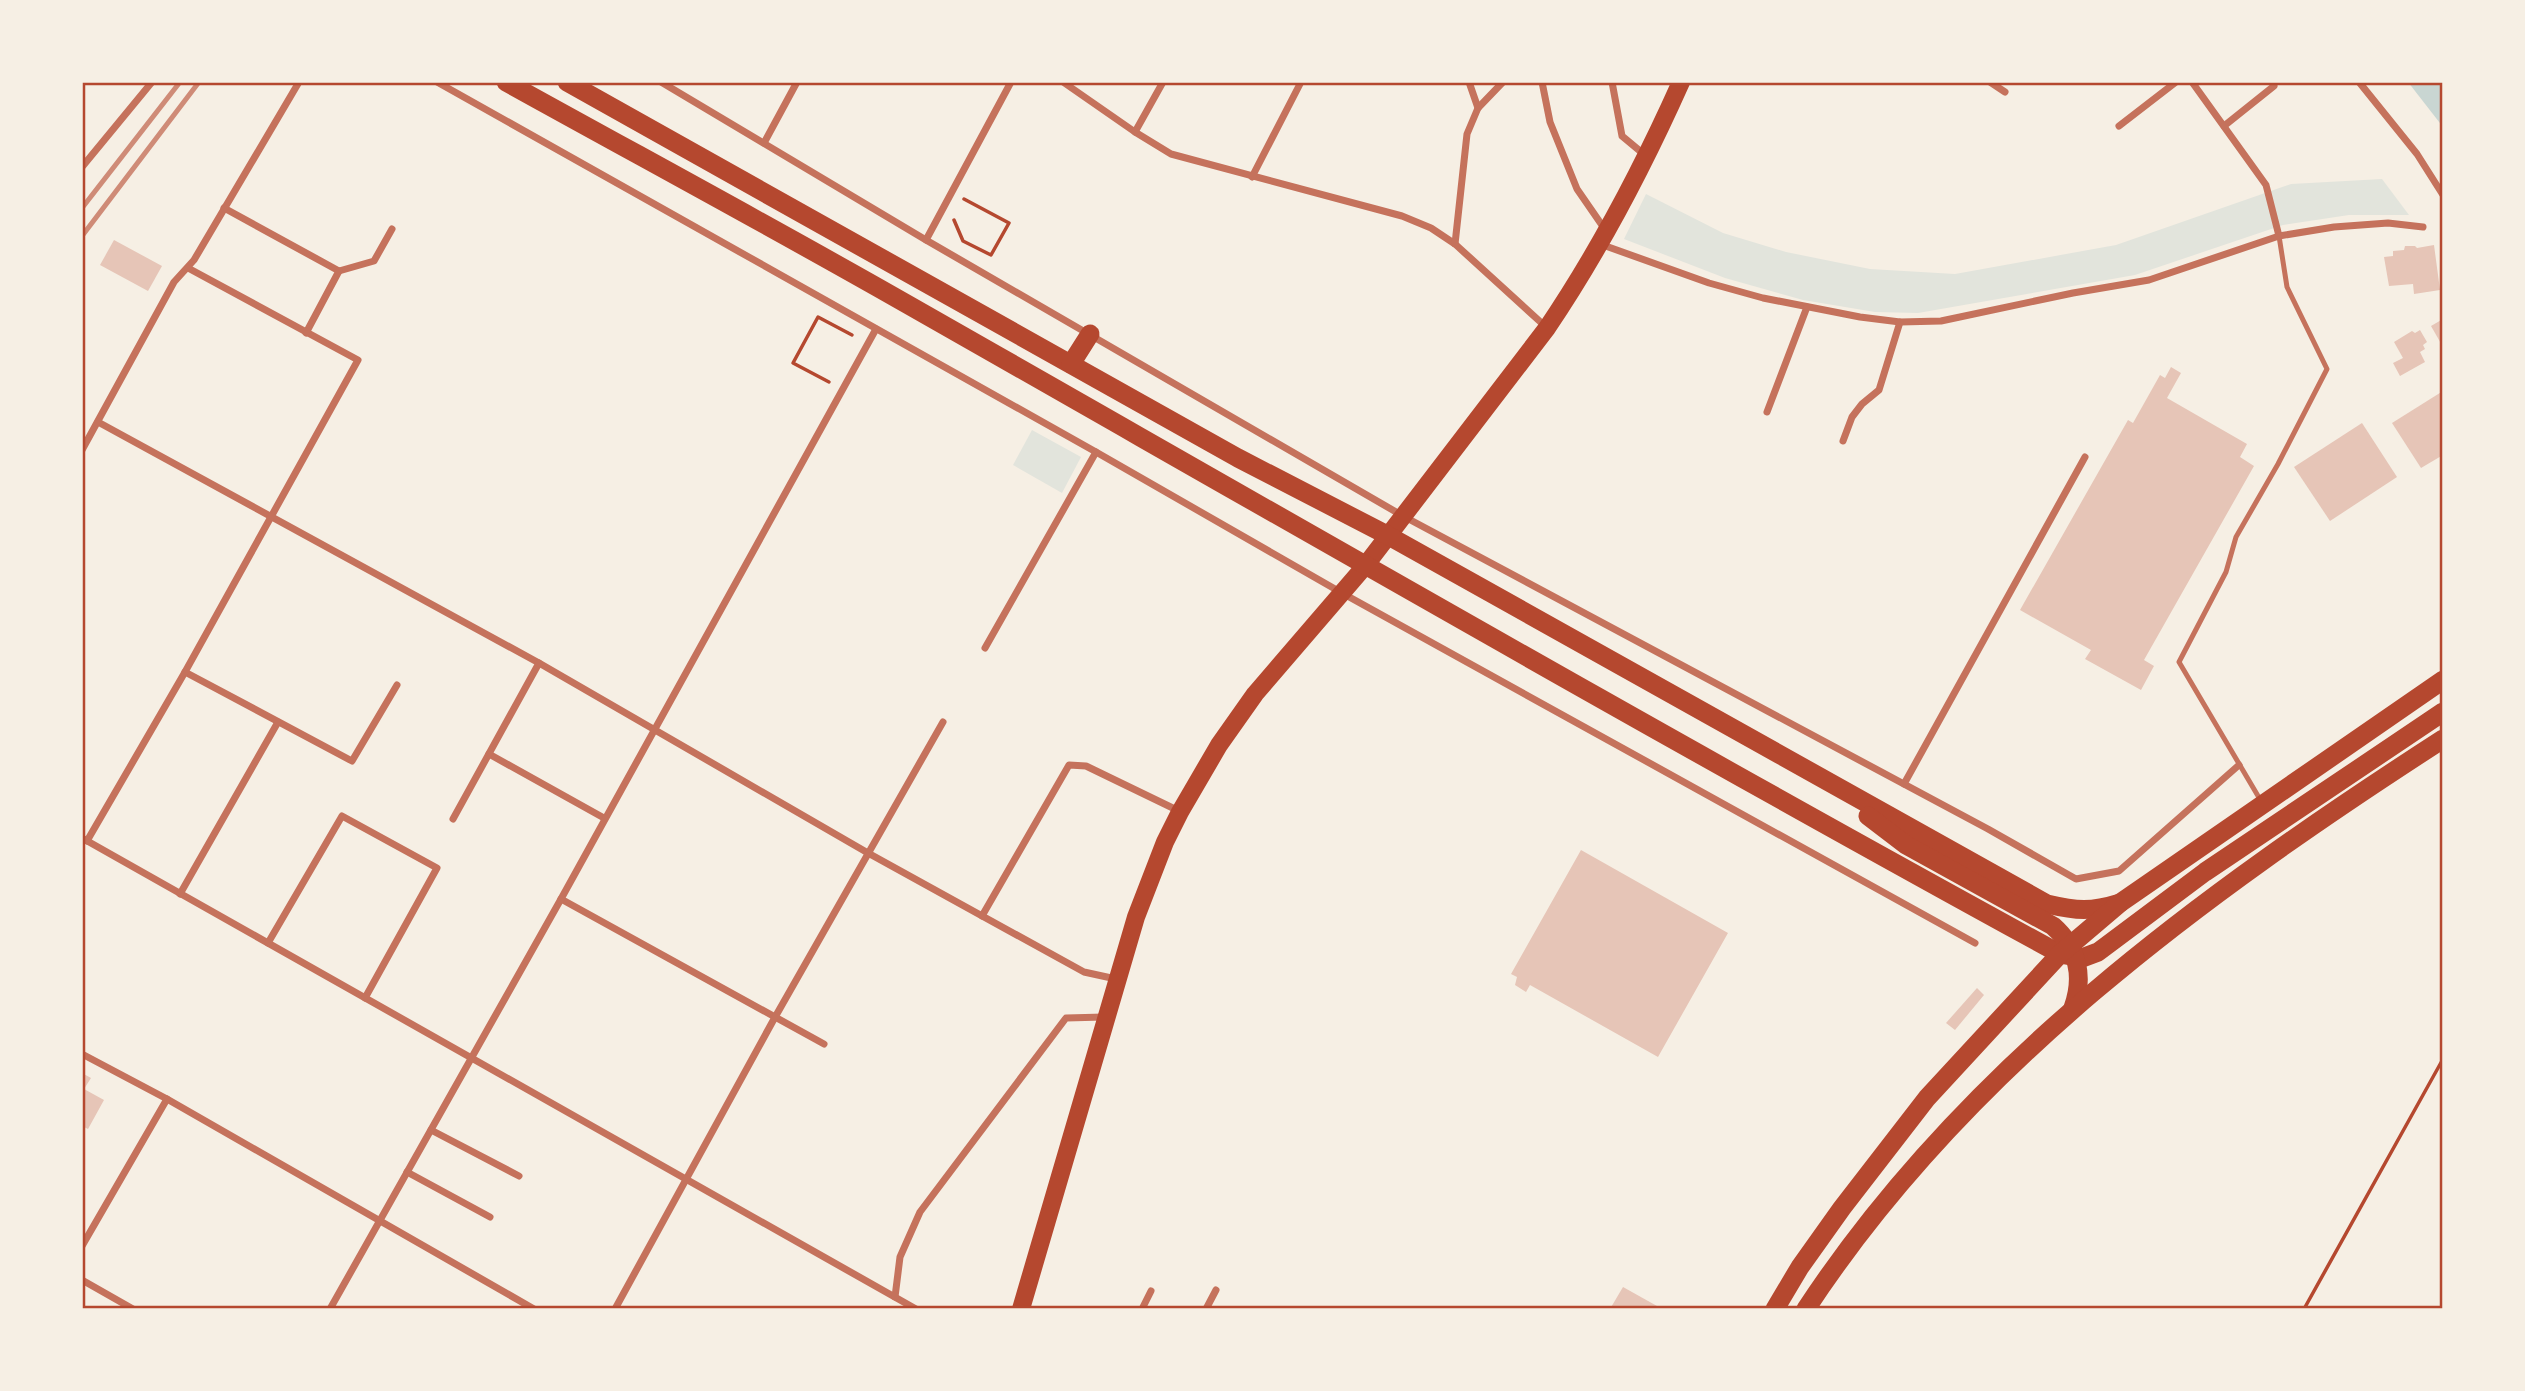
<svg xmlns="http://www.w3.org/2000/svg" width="2525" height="1391" font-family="'Nunito Sans',sans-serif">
  <rect width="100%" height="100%" fill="#f6efe4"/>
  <!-- green -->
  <g fill="#e2e4dc">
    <path d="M 2382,179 L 2409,215 L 2349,215 L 2283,225 L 2135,275 L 1918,313 L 1875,312 L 1803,300 L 1725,278 L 1624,239 L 1646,194 L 1723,233 L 1786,252 L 1870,269 L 1955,274 L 2116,245 L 2291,184 Z"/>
    <path d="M 1032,430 L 1081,457 L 1062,493 L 1013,465 Z"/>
  </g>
  <!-- water -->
  <path fill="#c9d6d2" d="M 2408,82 L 2443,82 L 2443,127 Z"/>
  <!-- building -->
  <g fill="#e6c5b7">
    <path d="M 114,240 L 162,266 L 148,291 L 100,265 Z"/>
    <path d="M 2434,245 L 2440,290 L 2414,294 L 2413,284 L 2389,286 L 2384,257 L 2393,256 L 2393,251 L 2404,250 L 2405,246 L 2415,246 L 2417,248 Z"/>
    <path d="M 2443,319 L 2443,347 L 2431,326 Z"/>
    <path d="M 2420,330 L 2427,342 L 2423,345 L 2425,349 L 2420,352 L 2425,362 L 2400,376 L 2393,363 L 2403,358 L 2394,342 L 2412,331 L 2415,333 Z"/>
    <path d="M 2171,367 L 2181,373 L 2167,398 L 2247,444 L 2240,457 L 2254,466 L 2144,660 L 2154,666 L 2141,690 L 2085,659 L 2091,650 L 2020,610 L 2128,420 L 2133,423 L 2160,375 L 2165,378 Z"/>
    <path d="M 2443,391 L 2443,455 L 2421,468 L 2392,423 Z"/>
    <path d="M 2362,423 L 2397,477 L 2330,521 L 2294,467 Z"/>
    <path d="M 1581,850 L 1728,933 L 1658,1057 L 1530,985 L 1526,992 L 1515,985 L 1517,977 L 1511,974 Z"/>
    <path d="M 1977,988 L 1984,995 L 1955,1030 L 1946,1023 Z"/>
    <path d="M 82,1073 L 91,1078 L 84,1089 L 104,1100 L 88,1129 L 82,1126 Z"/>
    <path d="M 1623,1287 L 1657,1306 L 1655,1309 L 1610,1309 Z"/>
  </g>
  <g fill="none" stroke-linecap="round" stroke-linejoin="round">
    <!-- path -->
    <g stroke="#b5482f" stroke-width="3.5">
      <path d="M 954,220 L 963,241 L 991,255 L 1009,223 L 964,199"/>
      <path d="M 829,382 L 793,363 L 818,317 L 852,335"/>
      <path d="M 2304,1309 L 2443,1059"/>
    </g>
    <!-- service -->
    <path stroke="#c5725c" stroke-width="5" d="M 2261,801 L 2179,662 L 2226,572 L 2236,537 L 2278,464 L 2327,369 L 2287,287 L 2279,236"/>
    <!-- minor -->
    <g stroke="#c5725c" stroke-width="7">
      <path d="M 437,82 L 1096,452 L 1342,593 L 1975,943"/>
      <path d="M 661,82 L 926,240 L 1403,516 L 1988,829 L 2076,879 L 2119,871 L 2239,765"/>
      <path d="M 1063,82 L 1135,132 L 1171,154 L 1402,216 L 1431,228 L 1455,244 L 1546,327"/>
      <path d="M 1469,82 L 1478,108"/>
      <path d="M 1542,82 L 1550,122 L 1577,189 L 1606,231"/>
      <path d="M 1612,82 L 1622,136 L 1646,156"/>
      <path d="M 1990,82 L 2005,92"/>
      <path d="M 2192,82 L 2266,185 L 2279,236"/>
      <path d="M 2359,82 L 2417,154 L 2443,195"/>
      <path d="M 2119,126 L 2176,82"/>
      <path d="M 2224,126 L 2274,86"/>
      <path d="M 1135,132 L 1163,82"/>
      <path d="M 764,143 L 797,82"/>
      <path d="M 82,167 L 152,82"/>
      <path d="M 1252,177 L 1301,82"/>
      <path d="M 224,208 L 339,271 L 374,261 L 392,229"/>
      <path d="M 926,240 L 1011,82"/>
      <path d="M 1455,244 L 1467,134 L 1478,108 L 1503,82"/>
      <path d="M 1600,244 L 1709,283 L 1763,298 L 1860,317 L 1900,322 L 1941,321 L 2073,293 L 2149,280 L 2279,236 L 2334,227 L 2388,223 L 2423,227"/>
      <path d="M 306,333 L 339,271"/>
      <path d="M 1767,412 L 1807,307"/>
      <path d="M 98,422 L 539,663 L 868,853 L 1084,972 L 1116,979"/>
      <path d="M 1843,441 L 1852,417 L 1862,404 L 1879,390 L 1900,322"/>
      <path d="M 82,450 L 174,282 L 194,260 L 299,82"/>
      <path d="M 985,648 L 1096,452"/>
      <path d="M 185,672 L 352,761 L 397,685"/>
      <path d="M 489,754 L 604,818"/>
      <path d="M 1904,784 L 2085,457"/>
      <path d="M 453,819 L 539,663"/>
      <path d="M 82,838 L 916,1309"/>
      <path d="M 87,841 L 185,672 L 358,360 L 188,268"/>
      <path d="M 180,894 L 278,722"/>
      <path d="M 561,899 L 824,1044"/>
      <path d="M 982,916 L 1069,765 L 1086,766 L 1179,811"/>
      <path d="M 268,943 L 342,816 L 437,868 L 365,998"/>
      <path d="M 82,1054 L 167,1099 L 534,1309"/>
      <path d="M 431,1130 L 519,1176"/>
      <path d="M 407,1172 L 490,1217"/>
      <path d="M 82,1246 L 167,1099"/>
      <path d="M 82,1280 L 133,1309"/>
      <path d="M 895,1297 L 900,1257 L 920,1212 L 1066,1018 L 1104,1017"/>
      <path d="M 330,1309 L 561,899 L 876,329"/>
      <path d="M 615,1309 L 774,1019 L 943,722"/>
      <path d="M 1142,1309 L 1151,1291"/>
      <path d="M 1206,1309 L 1216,1290"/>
    </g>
    <!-- primary -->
    <path stroke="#b5482f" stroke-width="18" d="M 1021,1309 L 1136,917 L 1165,842 L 1180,812 L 1219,745 L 1255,694 L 1365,566 L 1547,328 C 1599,251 1643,167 1681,82"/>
    <!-- trunk -->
    <g stroke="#b5482f" stroke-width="19">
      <path d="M 506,82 C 636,154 768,225 898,299 C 1285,519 1670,741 2060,954 L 2082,958 L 2098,952 L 2205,872 L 2443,712"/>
      <path d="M 567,82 L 1238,458 L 1387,535 L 2047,904 C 2077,911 2091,912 2120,903"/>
      <path d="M 1071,364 L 1090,334"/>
      <path d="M 1868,816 L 1906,845 L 2053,926 C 2078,948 2084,977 2073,1008"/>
      <path d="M 1775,1309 L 1800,1267 L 1842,1208 L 1927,1098 L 2060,954 L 2120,903 L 2443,680"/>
      <path d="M 1806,1309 C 1965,1067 2203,894 2443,739"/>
    </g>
    <!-- rail -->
    <g stroke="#cf8b77" stroke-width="5">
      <path d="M 82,208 L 180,82"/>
      <path d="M 82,236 L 199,82"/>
    </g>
  </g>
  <!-- border -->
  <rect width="2525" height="1391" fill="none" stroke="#f6efe4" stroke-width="168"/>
  <rect x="84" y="84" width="2357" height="1223" fill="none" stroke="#b5482f" stroke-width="2.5"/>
</svg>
